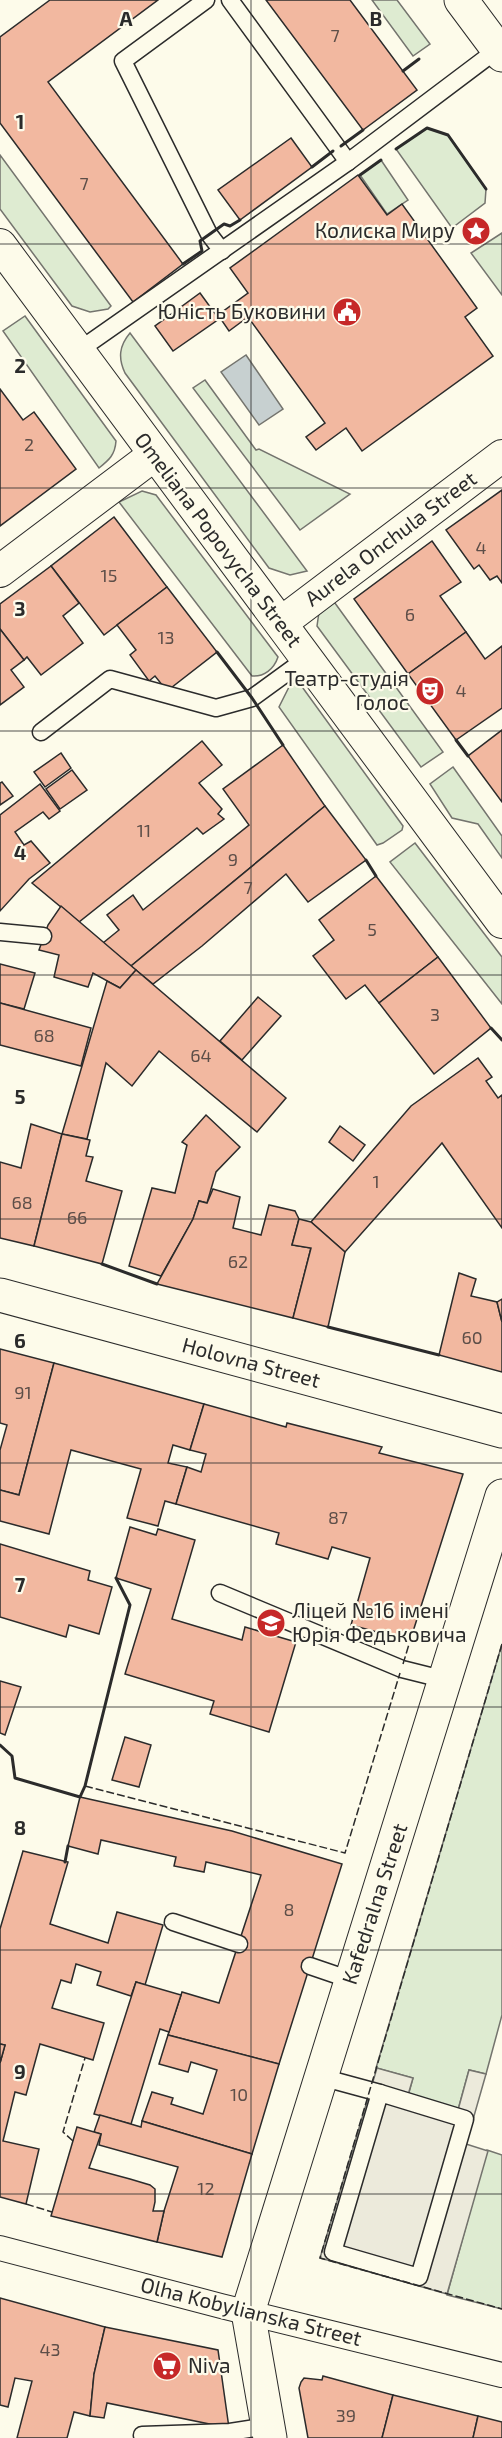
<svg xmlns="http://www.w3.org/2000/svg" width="502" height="2438" font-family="'Exo 2',sans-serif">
  <rect width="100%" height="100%" fill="#fdfbea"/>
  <!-- green -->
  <g fill="#deebd1" stroke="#74746e" stroke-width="1.5">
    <path d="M 372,0 L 397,0 L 430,44 L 413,56 Z"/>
    <path d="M 427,128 L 448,135 L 486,189 L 485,203 L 452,228 L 396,149 Z"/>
    <path d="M 0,155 L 111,306 L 108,309 L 90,312 L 72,306 L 0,209 Z"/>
    <path d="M 381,160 L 408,200 L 387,214 L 360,175 Z"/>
    <path d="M 502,233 L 502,295 L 471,253 Z"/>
    <path d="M 25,316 L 116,441 C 115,455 109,460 99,468 L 3,331 Z"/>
    <path d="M 130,333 L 307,571 L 290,575 L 269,568 L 125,373 C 118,358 119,346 130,333 Z"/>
    <path d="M 205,380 L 256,450 L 259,449 L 350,494 L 300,530 L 193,388 Z"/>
    <path d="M 142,491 L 156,495 L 278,657 C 274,669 264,677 252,676 L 119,502 Z"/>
    <path d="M 332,599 L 443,752 L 421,767 L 317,626 L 319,612 Z"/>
    <path d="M 291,683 L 300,684 L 403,826 L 402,830 L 383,843 L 377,845 L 279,707 Z"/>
    <path d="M 453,767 L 502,836 L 502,858 L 478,824 L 452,818 L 430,784 Z"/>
    <path d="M 415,843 L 502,957 L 502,1004 L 390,862 Z"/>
    <path d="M 502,1644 L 502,2015 L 486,2074 L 469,2070 L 458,2110 L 408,2096 L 413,2078 L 376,2068 Z"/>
    <path d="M 487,2150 L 502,2155 L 502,2309 L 447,2295 Z"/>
  </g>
  <!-- parking -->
  <path fill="#eceadb" stroke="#74746e" stroke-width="1.5" d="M 377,2068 L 413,2078 L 408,2095 L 458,2110 L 469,2070 L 486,2074 L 466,2144 L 488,2151 L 447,2294 L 320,2258 Z"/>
  <!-- water -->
  <path fill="#c7d0d0" stroke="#74746e" stroke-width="1.5" d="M 246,355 L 283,409 L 259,425 L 221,372 Z"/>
  <!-- building -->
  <g fill="#f2b8a0" stroke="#2b2b2b" stroke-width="1.5">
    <path d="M 50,0 L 158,0 L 48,82 L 183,264 L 133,302 L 0,123 L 0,37 Z"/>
    <path d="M 266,0 L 350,0 L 417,90 L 363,130 Z"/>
    <path d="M 291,138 L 312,167 L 240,220 L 218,190 Z"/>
    <path d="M 358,175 L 387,215 L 402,204 L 477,308 L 465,317 L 493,356 L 362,451 L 346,428 L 316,450 L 306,437 L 325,423 L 248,317 L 229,331 L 218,315 L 248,293 L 230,268 Z"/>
    <path d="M 200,293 L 219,319 L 173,351 L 155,326 Z"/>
    <path d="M 0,389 L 23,420 L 34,412 L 76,469 L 0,526 Z"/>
    <path d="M 502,490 L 502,583 L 497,576 L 490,580 L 479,565 L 474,569 L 446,530 Z"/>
    <path d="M 114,517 L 167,587 L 104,635 L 51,566 Z"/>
    <path d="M 432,541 L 461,582 L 440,596 L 466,632 L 408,674 L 354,599 Z"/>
    <path d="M 51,566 L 79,603 L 63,616 L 83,643 L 41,675 L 27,657 L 24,660 L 0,629 L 0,604 Z"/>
    <path d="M 167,587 L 217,652 L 167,691 L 155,676 L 149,681 L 130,655 L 136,650 L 117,625 Z"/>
    <path d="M 0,629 L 24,660 L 11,670 L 24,687 L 0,705 Z"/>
    <path d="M 466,632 L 485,659 L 502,646 L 502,708 L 456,740 L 408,674 Z"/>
    <path d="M 502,730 L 502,802 L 468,756 Z"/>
    <path d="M 202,741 L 222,765 L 199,783 L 222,809 L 218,814 L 224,819 L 203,834 L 197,828 L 79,922 L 32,883 Z"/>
    <path d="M 283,745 L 325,806 L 131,966 L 103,943 L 119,930 L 107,915 L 133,895 L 143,910 L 249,825 L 223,789 Z"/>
    <path d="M 61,753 L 71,768 L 45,787 L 34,772 Z"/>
    <path d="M 72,770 L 87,790 L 60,809 L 46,789 Z"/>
    <path d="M 2,782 L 13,796 L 0,805 L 0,783 Z"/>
    <path d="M 40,784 L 60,811 L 49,819 L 43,812 L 15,832 L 24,845 L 31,841 L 50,863 L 29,879 L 0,911 L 0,815 Z"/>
    <path d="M 325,806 L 366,860 L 308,902 L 286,874 L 202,946 L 153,984 L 131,966 Z"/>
    <path d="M 376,876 L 438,957 L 379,1003 L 365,985 L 346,999 L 313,956 L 334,940 L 319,920 Z"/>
    <path d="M 61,906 L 136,970 L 120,988 L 93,973 L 88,987 L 54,977 L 59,955 L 39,950 L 48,925 Z"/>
    <path d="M 438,957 L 491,1028 L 434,1074 L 379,1003 Z"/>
    <path d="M 0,964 L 35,973 L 24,1009 L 0,1003 Z"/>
    <path d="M 136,970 L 286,1098 L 257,1132 L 159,1051 L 132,1086 L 106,1063 L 87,1139 L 62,1134 L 107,981 L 120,988 Z"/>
    <path d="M 258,997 L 281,1016 L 242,1060 L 220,1041 Z"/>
    <path d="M 0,1003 L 91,1028 L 81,1066 L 0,1045 Z"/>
    <path d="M 478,1058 L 492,1077 L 486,1081 L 498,1098 L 502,1095 L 502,1228 L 442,1143 L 345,1252 L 311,1222 L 411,1106 Z"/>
    <path d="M 206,1115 L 240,1147 L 216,1172 L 207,1203 L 199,1201 L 193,1219 L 161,1276 L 129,1266 L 152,1188 L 175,1193 L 187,1145 L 182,1142 Z"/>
    <path d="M 31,1124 L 62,1134 L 34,1246 L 0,1238 L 0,1162 L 21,1168 Z"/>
    <path d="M 340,1126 L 365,1145 L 353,1161 L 329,1142 Z"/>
    <path d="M 62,1134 L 90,1140 L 86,1156 L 93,1157 L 86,1181 L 122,1191 L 102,1264 L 34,1246 Z"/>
    <path d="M 213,1189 L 240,1197 L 233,1228 L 261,1235 L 269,1205 L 295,1211 L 299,1219 L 292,1245 L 311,1248 L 293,1318 L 157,1284 L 193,1219 L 199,1201 L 207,1203 Z"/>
    <path d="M 299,1219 L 311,1222 L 345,1252 L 328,1327 L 293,1318 L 311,1248 L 292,1245 Z"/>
    <path d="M 459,1273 L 476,1279 L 471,1296 L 497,1302 L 502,1322 L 502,1372 L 439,1355 Z"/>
    <path d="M 502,1299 L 502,1322 L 497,1302 Z"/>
    <path d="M 0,1349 L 54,1363 L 19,1495 L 0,1490 L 0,1450 L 7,1425 L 0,1423 Z"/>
    <path d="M 54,1363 L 204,1404 L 190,1450 L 173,1445 L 168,1463 L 187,1467 L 176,1504 L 165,1501 L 158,1526 L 127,1518 L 141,1469 L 71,1450 L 49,1534 L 0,1521 L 0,1490 L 19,1495 Z"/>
    <path d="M 204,1404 L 286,1427 L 287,1423 L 382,1447 L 379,1453 L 463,1474 L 410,1641 L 351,1625 L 370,1558 L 332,1547 L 328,1559 L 276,1544 L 279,1533 L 176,1504 L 187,1467 L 201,1472 L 206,1454 L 190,1450 Z"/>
    <path d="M 130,1527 L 156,1535 L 158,1529 L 195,1540 L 172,1619 L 242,1640 L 245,1627 L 296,1642 L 269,1732 L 210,1714 L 214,1701 L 125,1674 L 151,1589 L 116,1578 Z"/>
    <path d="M 0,1544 L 90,1571 L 88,1580 L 112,1587 L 99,1634 L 69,1625 L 66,1637 L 0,1617 Z"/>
    <path d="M 0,1681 L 21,1687 L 5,1735 L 0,1733 Z"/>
    <path d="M 125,1737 L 151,1745 L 139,1787 L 112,1780 Z"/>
    <path d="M 80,1797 L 232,1831 L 342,1864 L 279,2064 L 168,2035 L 182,1992 L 219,2003 L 261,1875 L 206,1862 L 204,1872 L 174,1866 L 176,1857 L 101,1840 L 98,1854 L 68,1846 Z"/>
    <path d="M 23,1851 L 68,1862 L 50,1924 L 108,1943 L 117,1912 L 163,1925 L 145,1985 L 136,1982 L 131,1996 L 97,1985 L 101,1972 L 76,1964 L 71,1983 L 61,1980 L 52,2008 L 104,2023 L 93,2060 L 40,2044 L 26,2095 L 15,2092 L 3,2141 L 39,2149 L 26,2204 L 0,2197 L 0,2063 L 5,2045 L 0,2044 L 0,1929 Z"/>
    <path d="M 136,1982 L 181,1995 L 169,2032 L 160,2029 L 131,2124 L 94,2114 Z"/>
    <path d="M 168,2035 L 279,2064 L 252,2154 L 142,2121 L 152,2092 L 173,2098 L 171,2104 L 203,2114 L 217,2070 L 191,2062 L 188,2072 L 159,2064 Z"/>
    <path d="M 0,2044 L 5,2045 L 0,2063 Z"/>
    <path d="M 100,2115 L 141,2127 L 142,2121 L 252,2154 L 222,2257 L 157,2242 L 164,2211 L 178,2167 L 99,2145 L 101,2134 L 94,2132 Z"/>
    <path d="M 77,2127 L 101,2134 L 89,2168 L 130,2179 L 150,2185 L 155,2189 L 155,2202 L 153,2211 L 164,2211 L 157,2242 L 51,2216 Z"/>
    <path d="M 0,2298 L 105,2327 L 94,2374 L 90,2416 L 74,2412 L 67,2438 L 17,2438 L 32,2381 L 15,2378 L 8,2407 L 0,2405 Z"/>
    <path d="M 105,2327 L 218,2350 L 229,2428 L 107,2403 L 104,2418 L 90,2416 L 94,2374 Z"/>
    <path d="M 323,2376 L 393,2395 L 382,2438 L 308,2438 L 299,2388 L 301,2382 L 304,2378 L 322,2380 Z"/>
    <path d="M 393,2395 L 478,2416 L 473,2438 L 382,2438 Z"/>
    <path d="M 478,2416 L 502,2422 L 502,2438 L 473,2438 Z"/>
  </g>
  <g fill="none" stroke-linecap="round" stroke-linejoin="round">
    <!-- service casing -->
    <g stroke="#2b2b2b" stroke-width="19">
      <g id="service">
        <path d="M 206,0 L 123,61 L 209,234 L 222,251"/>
        <path d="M 230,0 L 348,162"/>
        <path d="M 78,351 L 348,162 L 498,49"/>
        <path d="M 41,732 L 110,679 L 216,708 L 252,698 L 307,658"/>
        <path d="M 0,932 L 43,936"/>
        <path d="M 220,1593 L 402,1669 L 446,1680"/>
        <path d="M 173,1922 L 239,1944"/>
        <path d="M 310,1966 L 351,1980"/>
        <path d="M 321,2077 L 380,2093"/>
        <path d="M 380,2093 L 465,2119 L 419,2277 L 333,2252 Z"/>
        <path d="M 142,2435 L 230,2432 L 268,2426"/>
      </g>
    </g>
    <!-- pedestrian casing -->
    <g stroke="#2b2b2b" stroke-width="26">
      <path id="pedestrian" d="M 0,2248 L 221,2306 L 502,2375"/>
    </g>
    <!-- minor casing -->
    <g stroke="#2b2b2b" stroke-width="34">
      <g id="minor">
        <path d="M 0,245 L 502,922"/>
        <path d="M 0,571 L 154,455"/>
        <path d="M 281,623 L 502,456"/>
      </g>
    </g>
    <!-- tertiary casing -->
    <g stroke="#2b2b2b" stroke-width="35">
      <path id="tertiary" d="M 270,2438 L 248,2312 L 502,1496"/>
    </g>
    <!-- primary casing -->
    <g stroke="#2b2b2b" stroke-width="35">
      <g id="primary">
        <path d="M 461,0 L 502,55"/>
        <path d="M 0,1295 L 502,1431"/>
      </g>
    </g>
    <!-- service -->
    <use href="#service" stroke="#fdfbea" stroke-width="16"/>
    <!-- pedestrian -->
    <use href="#pedestrian" stroke="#fdfbea" stroke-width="24"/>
    <!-- minor -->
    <use href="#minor" stroke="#fdfbea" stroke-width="32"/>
    <!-- tertiary -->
    <use href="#tertiary" stroke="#fdfbea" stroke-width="33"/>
    <!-- primary -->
    <use href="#primary" stroke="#fdfbea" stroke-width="33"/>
    <!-- fence -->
    <g stroke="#2b2b2b" stroke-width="1.5" stroke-dasharray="8 3" stroke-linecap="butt">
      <path d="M 502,1644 L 320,2258 L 502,2309"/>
      <path d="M 403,1664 L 410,1641"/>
      <path d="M 85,1786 L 345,1853 L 400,1673"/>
      <path d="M 73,2141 L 63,2132 L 85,2058"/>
      <path d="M 26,2204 L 52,2212"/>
    </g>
    <!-- wall -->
    <g stroke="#2b2b2b" stroke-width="3">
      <path d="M 403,71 L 419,59"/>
      <path d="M 341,146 L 363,130"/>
      <path d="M 396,149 L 427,128 L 448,135 L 486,189"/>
      <path d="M 312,167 L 333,151"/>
      <path d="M 360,175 L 381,160"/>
      <path d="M 183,264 L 202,251 L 200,241 L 224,224 L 230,226 L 240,220"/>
      <path d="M 217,652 L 252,698 L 283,745"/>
      <path d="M 456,740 L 468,756"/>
      <path d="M 366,860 L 376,876"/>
      <path d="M 491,1028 L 502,1040"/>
      <path d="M 102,1264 L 157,1284"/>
      <path d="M 328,1327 L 439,1355"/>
      <path d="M 0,1745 L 12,1756 L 15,1778 L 80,1797 L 85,1786 L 130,1605 L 116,1578"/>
      <path d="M 65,1862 L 68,1846"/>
    </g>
  </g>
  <!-- grid -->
  <path fill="none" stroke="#2b2b2b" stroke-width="1.5" stroke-opacity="0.55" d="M 251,0 L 251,2438M 0,244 L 502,244M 0,488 L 502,488M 0,731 L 502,731M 0,975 L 502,975M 0,1219 L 502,1219M 0,1463 L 502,1463M 0,1707 L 502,1707M 0,1950 L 502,1950M 0,2194 L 502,2194"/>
  <!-- icons -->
  <defs>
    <g id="sight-disc" transform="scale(1.5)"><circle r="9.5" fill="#c62828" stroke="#fdfbea"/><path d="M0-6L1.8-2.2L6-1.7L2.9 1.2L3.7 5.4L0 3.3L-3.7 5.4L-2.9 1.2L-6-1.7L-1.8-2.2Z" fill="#fff"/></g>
    <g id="civic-disc" transform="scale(1.5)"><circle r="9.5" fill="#c62828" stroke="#fdfbea"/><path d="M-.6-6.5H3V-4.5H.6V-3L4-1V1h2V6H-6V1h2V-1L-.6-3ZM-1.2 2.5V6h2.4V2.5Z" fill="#fff"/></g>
    <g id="theatre-disc" transform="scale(1.5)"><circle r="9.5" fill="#c62828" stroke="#fdfbea"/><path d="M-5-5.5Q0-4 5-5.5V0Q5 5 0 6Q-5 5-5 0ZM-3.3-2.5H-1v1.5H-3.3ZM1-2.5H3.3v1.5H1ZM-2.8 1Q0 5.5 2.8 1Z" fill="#fff"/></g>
    <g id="school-disc" transform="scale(1.5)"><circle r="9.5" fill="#c62828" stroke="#fdfbea"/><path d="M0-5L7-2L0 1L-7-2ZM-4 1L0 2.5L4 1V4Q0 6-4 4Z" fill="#fff"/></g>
    <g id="supermarket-disc" transform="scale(1.5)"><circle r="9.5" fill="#c62828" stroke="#fdfbea"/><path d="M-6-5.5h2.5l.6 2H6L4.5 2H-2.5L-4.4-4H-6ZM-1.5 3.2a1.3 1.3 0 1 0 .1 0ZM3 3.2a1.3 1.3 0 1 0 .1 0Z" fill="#fff"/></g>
  </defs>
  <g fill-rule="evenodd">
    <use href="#sight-disc" x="476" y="231"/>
    <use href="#civic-disc" x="347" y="312"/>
    <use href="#theatre-disc" x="430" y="691"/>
    <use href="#school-disc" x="271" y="1623"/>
    <use href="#supermarket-disc" x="167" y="2366"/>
  </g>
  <g text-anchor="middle" stroke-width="4.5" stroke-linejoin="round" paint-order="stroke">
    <!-- number labels -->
    <g font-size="18" fill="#5d4e48">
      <text x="335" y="42">7</text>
      <text x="84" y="190">7</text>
      <text x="29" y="451">2</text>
      <text x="481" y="554">4</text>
      <text x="109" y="582">15</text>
      <text x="410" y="621">6</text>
      <text x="166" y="644">13</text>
      <text x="461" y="697">4</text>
      <text x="144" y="837">11</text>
      <text x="233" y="866">9</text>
      <text x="248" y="894">7</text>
      <text x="372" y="936">5</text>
      <text x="435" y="1021">3</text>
      <text x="44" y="1042">68</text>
      <text x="201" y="1062">64</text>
      <text x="376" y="1188">1</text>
      <text x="22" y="1209">68</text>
      <text x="77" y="1224">66</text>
      <text x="238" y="1268">62</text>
      <text x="472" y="1344">60</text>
      <text x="23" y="1399">91</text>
      <text x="338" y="1524">87</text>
      <text x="289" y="1916">8</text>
      <text x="239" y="2101">10</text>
      <text x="206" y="2195">12</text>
      <text x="50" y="2356">43</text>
      <text x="346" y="2422">39</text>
    </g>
    <!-- poi labels -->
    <g font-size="21" fill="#2b2b2b" stroke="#fdfbea" text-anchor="end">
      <text x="455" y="238">Колиска Миру</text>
      <text x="326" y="319">Юність Буковини</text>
      <text x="409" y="686">Театр-студія<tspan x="409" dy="24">Голос</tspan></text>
      <text x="292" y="1618" text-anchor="start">Ліцей №16 імені<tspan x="292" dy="24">Юрія Федьковича</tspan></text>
      <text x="188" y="2373" text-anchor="start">Niva</text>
    </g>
    <!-- street labels -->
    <g font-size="21" fill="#2b2b2b" stroke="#fdfbea">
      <text transform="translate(391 539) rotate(-37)" y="7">Aurela Onchula Street</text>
      <text transform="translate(218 540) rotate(53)" y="7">Omeliana Popovycha Street</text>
      <text transform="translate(251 1363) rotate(15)" y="7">Holovna Street</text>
      <text transform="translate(375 1904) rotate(-72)" y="7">Kafedralna Street</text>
      <text transform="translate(251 2312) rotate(14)" y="7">Olha Kobylianska Street</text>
    </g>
  </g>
  <g font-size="20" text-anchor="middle" font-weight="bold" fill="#2b2b2b" stroke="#fdfbea" stroke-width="4.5" stroke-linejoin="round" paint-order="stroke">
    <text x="126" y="26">A</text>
    <text x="376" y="26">B</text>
    <text x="20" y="129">1</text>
    <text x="20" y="373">2</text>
    <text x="20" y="616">3</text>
    <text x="20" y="860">4</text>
    <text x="20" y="1104">5</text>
    <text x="20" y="1348">6</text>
    <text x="20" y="1592">7</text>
    <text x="20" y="1835">8</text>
    <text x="20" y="2079">9</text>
  </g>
</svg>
